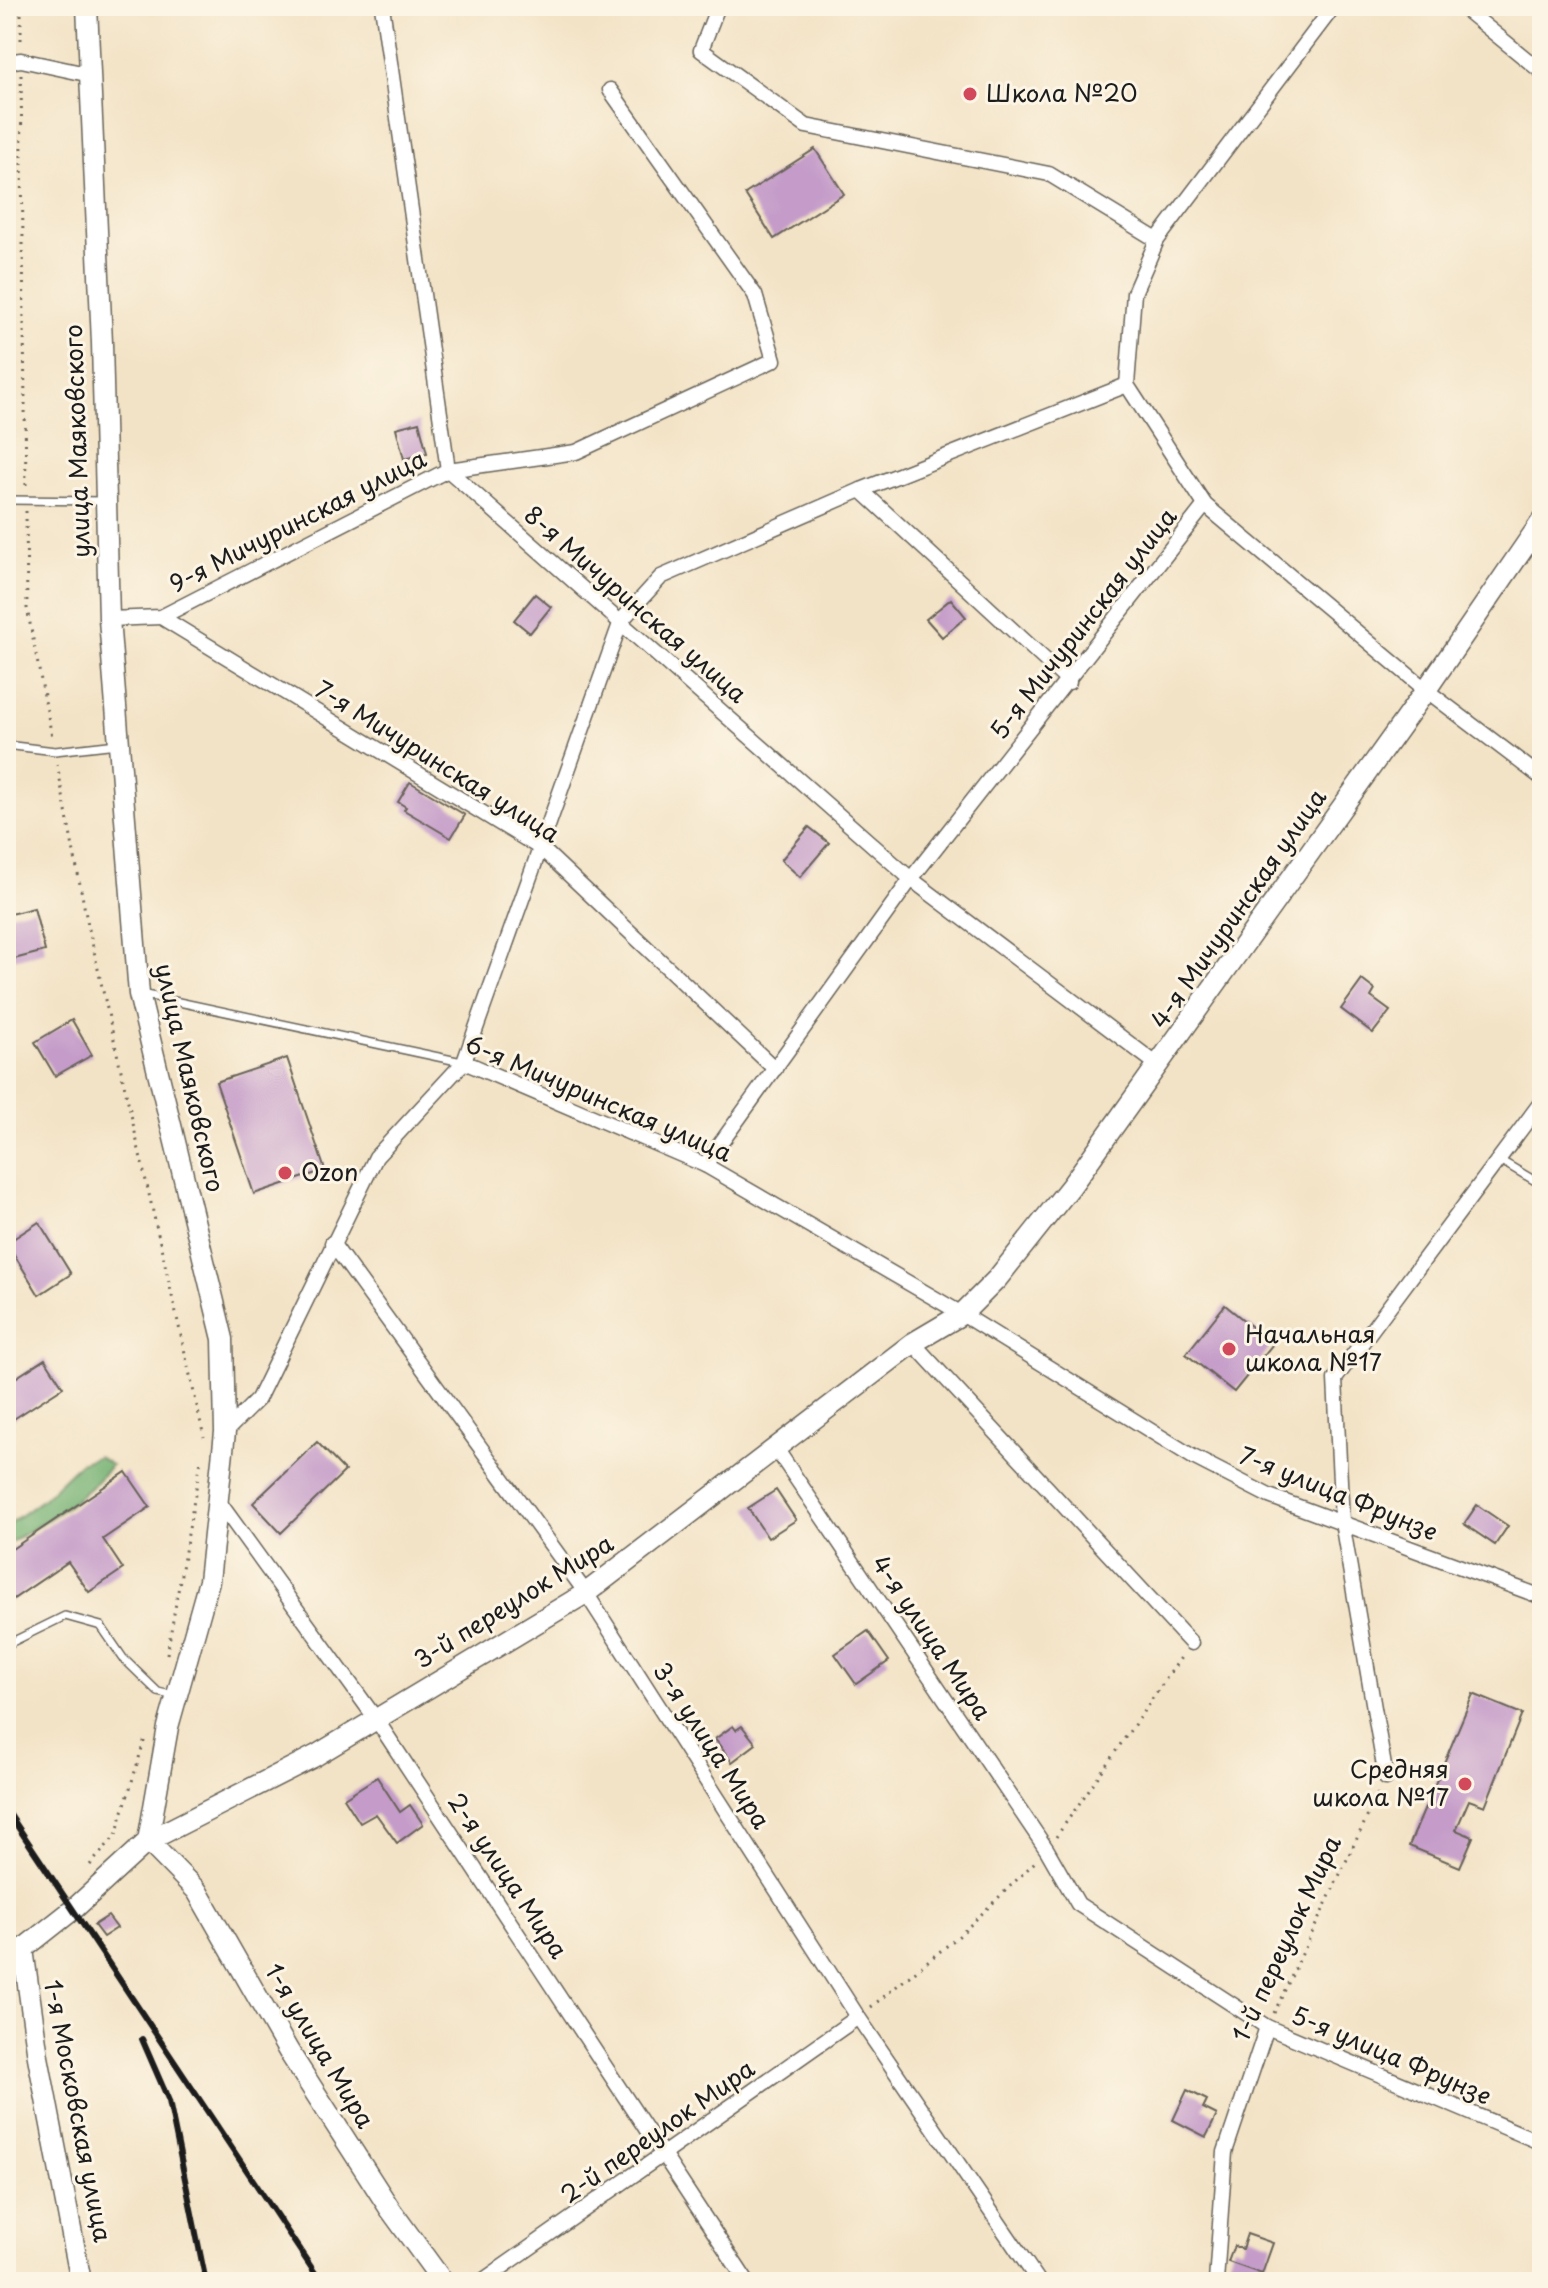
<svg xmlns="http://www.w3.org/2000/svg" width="1548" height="2288" font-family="'Playpen Sans',sans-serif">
  <rect width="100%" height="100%" fill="#fcf5e5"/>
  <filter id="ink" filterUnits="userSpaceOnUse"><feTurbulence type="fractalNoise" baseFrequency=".0125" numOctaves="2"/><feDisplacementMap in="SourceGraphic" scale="16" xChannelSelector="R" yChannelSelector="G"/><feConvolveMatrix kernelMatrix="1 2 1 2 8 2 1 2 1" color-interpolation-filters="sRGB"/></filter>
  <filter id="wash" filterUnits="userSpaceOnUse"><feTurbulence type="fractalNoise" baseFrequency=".006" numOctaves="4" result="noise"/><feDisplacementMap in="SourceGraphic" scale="32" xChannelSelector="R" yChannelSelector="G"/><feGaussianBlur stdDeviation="1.8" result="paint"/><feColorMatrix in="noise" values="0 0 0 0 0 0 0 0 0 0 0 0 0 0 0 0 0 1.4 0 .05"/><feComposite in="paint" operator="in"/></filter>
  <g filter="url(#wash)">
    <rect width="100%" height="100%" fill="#f3e3c6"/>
    <!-- forest -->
    <path fill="#74b172" stroke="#486647" stroke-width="2" d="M 98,1456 L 111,1465 C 83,1501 44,1522 6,1545 L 6,1526 L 43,1499 L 80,1463 Z"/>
    <g id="blocks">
      <!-- building -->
      <g fill="#c59cc9">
        <path d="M 815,149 L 844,194 L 774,239 L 745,194 Z"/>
        <path d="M 419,422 L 427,453 L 404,459 L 396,428 Z"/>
        <path d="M 535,594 L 551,607 L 530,633 L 514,620 Z"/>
        <path d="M 951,599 L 966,617 L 942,637 L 926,619 Z"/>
        <path d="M 410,782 L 465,815 L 451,838 L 404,810 L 406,807 L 398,802 Z"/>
        <path d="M 809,827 L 829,843 L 800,877 L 781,860 Z"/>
        <path d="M 34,908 L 45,951 L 14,959 L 6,915 Z"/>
        <path d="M 1362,980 L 1375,990 L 1371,997 L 1390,1011 L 1373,1033 L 1341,1009 Z"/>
        <path d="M 72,1020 L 92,1055 L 55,1076 L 35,1042 Z"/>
        <path d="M 287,1058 L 325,1170 L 254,1194 L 216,1082 Z"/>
        <path d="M 39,1222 L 71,1274 L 39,1295 L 7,1243 Z"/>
        <path d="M 1225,1305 L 1273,1344 L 1234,1392 L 1186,1354 Z"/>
        <path d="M 45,1359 L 63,1387 L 6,1424 L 6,1384 Z"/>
        <path d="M 317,1442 L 345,1471 L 281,1533 L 253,1503 Z"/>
        <path d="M 126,1472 L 150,1507 L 103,1539 L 123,1569 L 89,1592 L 68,1562 L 6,1604 L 6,1553 Z"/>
        <path d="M 776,1490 L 796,1520 L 768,1538 L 748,1508 Z"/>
        <path d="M 1477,1505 L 1508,1526 L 1495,1545 L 1464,1524 Z"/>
        <path d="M 868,1631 L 889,1661 L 856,1684 L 835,1654 Z"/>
        <path d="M 1473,1694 L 1522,1714 L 1485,1806 L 1469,1800 L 1456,1830 L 1473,1837 L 1460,1867 L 1409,1846 Z"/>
        <path d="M 733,1726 L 736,1730 L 742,1726 L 756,1744 L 732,1762 L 715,1739 Z"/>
        <path d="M 377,1777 L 400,1812 L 410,1805 L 423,1824 L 397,1843 L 376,1814 L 360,1823 L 344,1798 Z"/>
        <path d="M 108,1916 L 117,1928 L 103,1937 L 94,1925 Z"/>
        <path d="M 1187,2090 L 1207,2100 L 1203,2108 L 1217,2115 L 1206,2137 L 1173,2120 Z"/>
        <path d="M 1247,2234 L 1273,2243 L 1262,2274 L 1228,2262 L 1234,2246 L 1242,2249 Z"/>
      </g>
    </g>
  </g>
  <g filter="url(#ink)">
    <use href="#blocks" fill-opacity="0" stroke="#676258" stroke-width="2"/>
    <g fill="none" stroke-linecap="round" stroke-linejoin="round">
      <!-- lane casing -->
      <g stroke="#676258" stroke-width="10">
        <g id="lane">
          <path d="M 6,500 L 104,501"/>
          <path d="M 6,745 L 55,751 L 117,744"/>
          <path d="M 141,994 L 462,1062"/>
          <path d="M 1498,1159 L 1542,1185"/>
          <path d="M 10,1643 L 65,1616 L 101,1626 L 123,1658 L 158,1692 L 175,1696"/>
        </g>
      </g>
      <!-- street casing -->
      <g stroke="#676258" stroke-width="17">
        <g id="street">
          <path d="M 382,6 L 448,470 L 911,879 L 1159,1066"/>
          <path d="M 718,6 L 701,50 L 806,126 L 1049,174 L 1157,240"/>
          <path d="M 1334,6 L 1157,240 L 1134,293 L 1127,385 L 1205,505 L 1426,690 L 1542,778"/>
          <path d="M 1461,6 L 1542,72"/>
          <path d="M 6,62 L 21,60 L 91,75"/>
          <path d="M 861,490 L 1069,682"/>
          <path d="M 161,617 L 542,849 L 775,1069"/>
          <path d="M 109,619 L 161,617 L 448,470 L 576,452 L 774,360 L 755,295 L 610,90"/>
          <path d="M 464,1062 L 705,1165 L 962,1314 L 1193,1457 L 1269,1496 L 1542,1597"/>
          <path d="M 705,1165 L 911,879 L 1205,505"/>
          <path d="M 332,1243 L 586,1593 L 858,2017 L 1039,2282"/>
          <path d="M 913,1343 L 1191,1643"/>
          <path d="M 225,1432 L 258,1399 L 376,1157 L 464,1062 L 621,621 L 661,577 L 861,490 L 1127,385"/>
          <path d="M 777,1450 L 1047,1850 L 1078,1904 L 1267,2027 L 1542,2143"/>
          <path d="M 219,1502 L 376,1719 L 747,2282"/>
          <path d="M 1386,1778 L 1342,1522 L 1335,1379 L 1542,1101"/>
          <path d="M 481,2282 L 858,2017"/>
          <path d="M 1216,2282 L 1225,2152 L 1267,2027"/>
        </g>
      </g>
      <!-- secondary casing -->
      <g stroke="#676258" stroke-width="23">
        <g id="secondary">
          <path d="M 23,1949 L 38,2057 L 81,2282"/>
          <path d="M 6,1956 L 23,1949 L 75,1908 L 148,1841 L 168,1727 L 209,1581 L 225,1432 L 223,1339 L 139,994 L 109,619 L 102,343 L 87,6"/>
          <path d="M 443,2282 L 390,2209 L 289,2052 L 197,1891 L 148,1841 L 315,1756 L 586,1593 L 913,1343 L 962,1314 L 997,1279 L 1071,1186 L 1426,690 L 1542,521"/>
        </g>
      </g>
      <!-- path -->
      <g stroke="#676258" stroke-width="3" stroke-dasharray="2 6" stroke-linecap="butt">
        <path d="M 21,6 L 21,44"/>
        <path d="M 21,75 L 26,488"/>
        <path d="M 26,511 L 27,608 L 52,737"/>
        <path d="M 57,764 L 86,916 L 204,1437"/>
        <path d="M 167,1654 L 201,1460"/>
        <path d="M 1056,1837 L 1182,1656"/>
        <path d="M 90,1865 L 116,1835 L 145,1738"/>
        <path d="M 6,1926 L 22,1925"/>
        <path d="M 871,2007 L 959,1936 L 1036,1861"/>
        <path d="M 1274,2013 L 1379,1792"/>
      </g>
      <!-- lane -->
      <use href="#lane" stroke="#fff" stroke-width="7"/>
      <!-- street -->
      <use href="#street" stroke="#fff" stroke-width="14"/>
      <!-- secondary -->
      <use href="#secondary" stroke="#fff" stroke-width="20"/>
      <!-- rail -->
      <g stroke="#1c1c1c" stroke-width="6">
        <path d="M 6,1809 L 321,2282"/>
        <path d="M 142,2039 L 169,2101 L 206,2282"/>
      </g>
    </g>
  </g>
  <!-- markers -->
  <g fill="#d1495b" stroke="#fcf5e5" stroke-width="3">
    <circle cx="970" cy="94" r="8"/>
    <circle cx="285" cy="1173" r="8"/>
    <circle cx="1229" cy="1349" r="8"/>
    <circle cx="1465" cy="1784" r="8"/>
  </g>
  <g text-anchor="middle" stroke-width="6" stroke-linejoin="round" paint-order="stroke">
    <!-- poi labels -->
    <g font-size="24" fill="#1c1c1c" stroke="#fcf5e5" text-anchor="start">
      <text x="986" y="102">Школа №20</text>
      <text x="301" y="1181">Ozon</text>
      <text x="1245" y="1343">Начальная<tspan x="1245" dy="28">школа №17</tspan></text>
      <text x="1449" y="1778" text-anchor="end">Средняя<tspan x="1449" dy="28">школа №17</tspan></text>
    </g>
    <!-- street labels -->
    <g font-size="24" fill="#1c1c1c" stroke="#fcf5e5">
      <text transform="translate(78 441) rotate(-92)" y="8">улица Маяковского</text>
      <text transform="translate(298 522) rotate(-27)" y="8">9-я Мичуринская улица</text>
      <text transform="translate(635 605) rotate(41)" y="8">8-я Мичуринская улица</text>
      <text transform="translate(1084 624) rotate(-52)" y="8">5-я Мичуринская улица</text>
      <text transform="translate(437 762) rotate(32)" y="8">7-я Мичуринская улица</text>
      <text transform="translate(1239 909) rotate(-55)" y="8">4-я Мичуринская улица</text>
      <text transform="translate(189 1078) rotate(77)" y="8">улица Маяковского</text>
      <text transform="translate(598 1099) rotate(23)" y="8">6-я Мичуринская улица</text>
      <text transform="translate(1338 1494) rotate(22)" y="8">7-я улица Фрунзе</text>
      <text transform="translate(514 1602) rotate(-32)" y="8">3-й переулок Мира</text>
      <text transform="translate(931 1638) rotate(56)" y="8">4-я улица Мира</text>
      <text transform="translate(711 1746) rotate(57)" y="8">3-я улица Мира</text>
      <text transform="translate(507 1876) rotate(56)" y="8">2-я улица Мира</text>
      <text transform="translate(1287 1939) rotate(-65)" y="8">1-й переулок Мира</text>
      <text transform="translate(319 2046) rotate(59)" y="8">1-я улица Мира</text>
      <text transform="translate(1391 2056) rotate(23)" y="8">5-я улица Фрунзе</text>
      <text transform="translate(77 2111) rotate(79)" y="8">1-я Московская улица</text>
      <text transform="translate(658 2132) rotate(-35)" y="8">2-й переулок Мира</text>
    </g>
  </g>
  <!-- margin -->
  <rect width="1548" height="2288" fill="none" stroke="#fcf5e5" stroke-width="32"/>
</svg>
